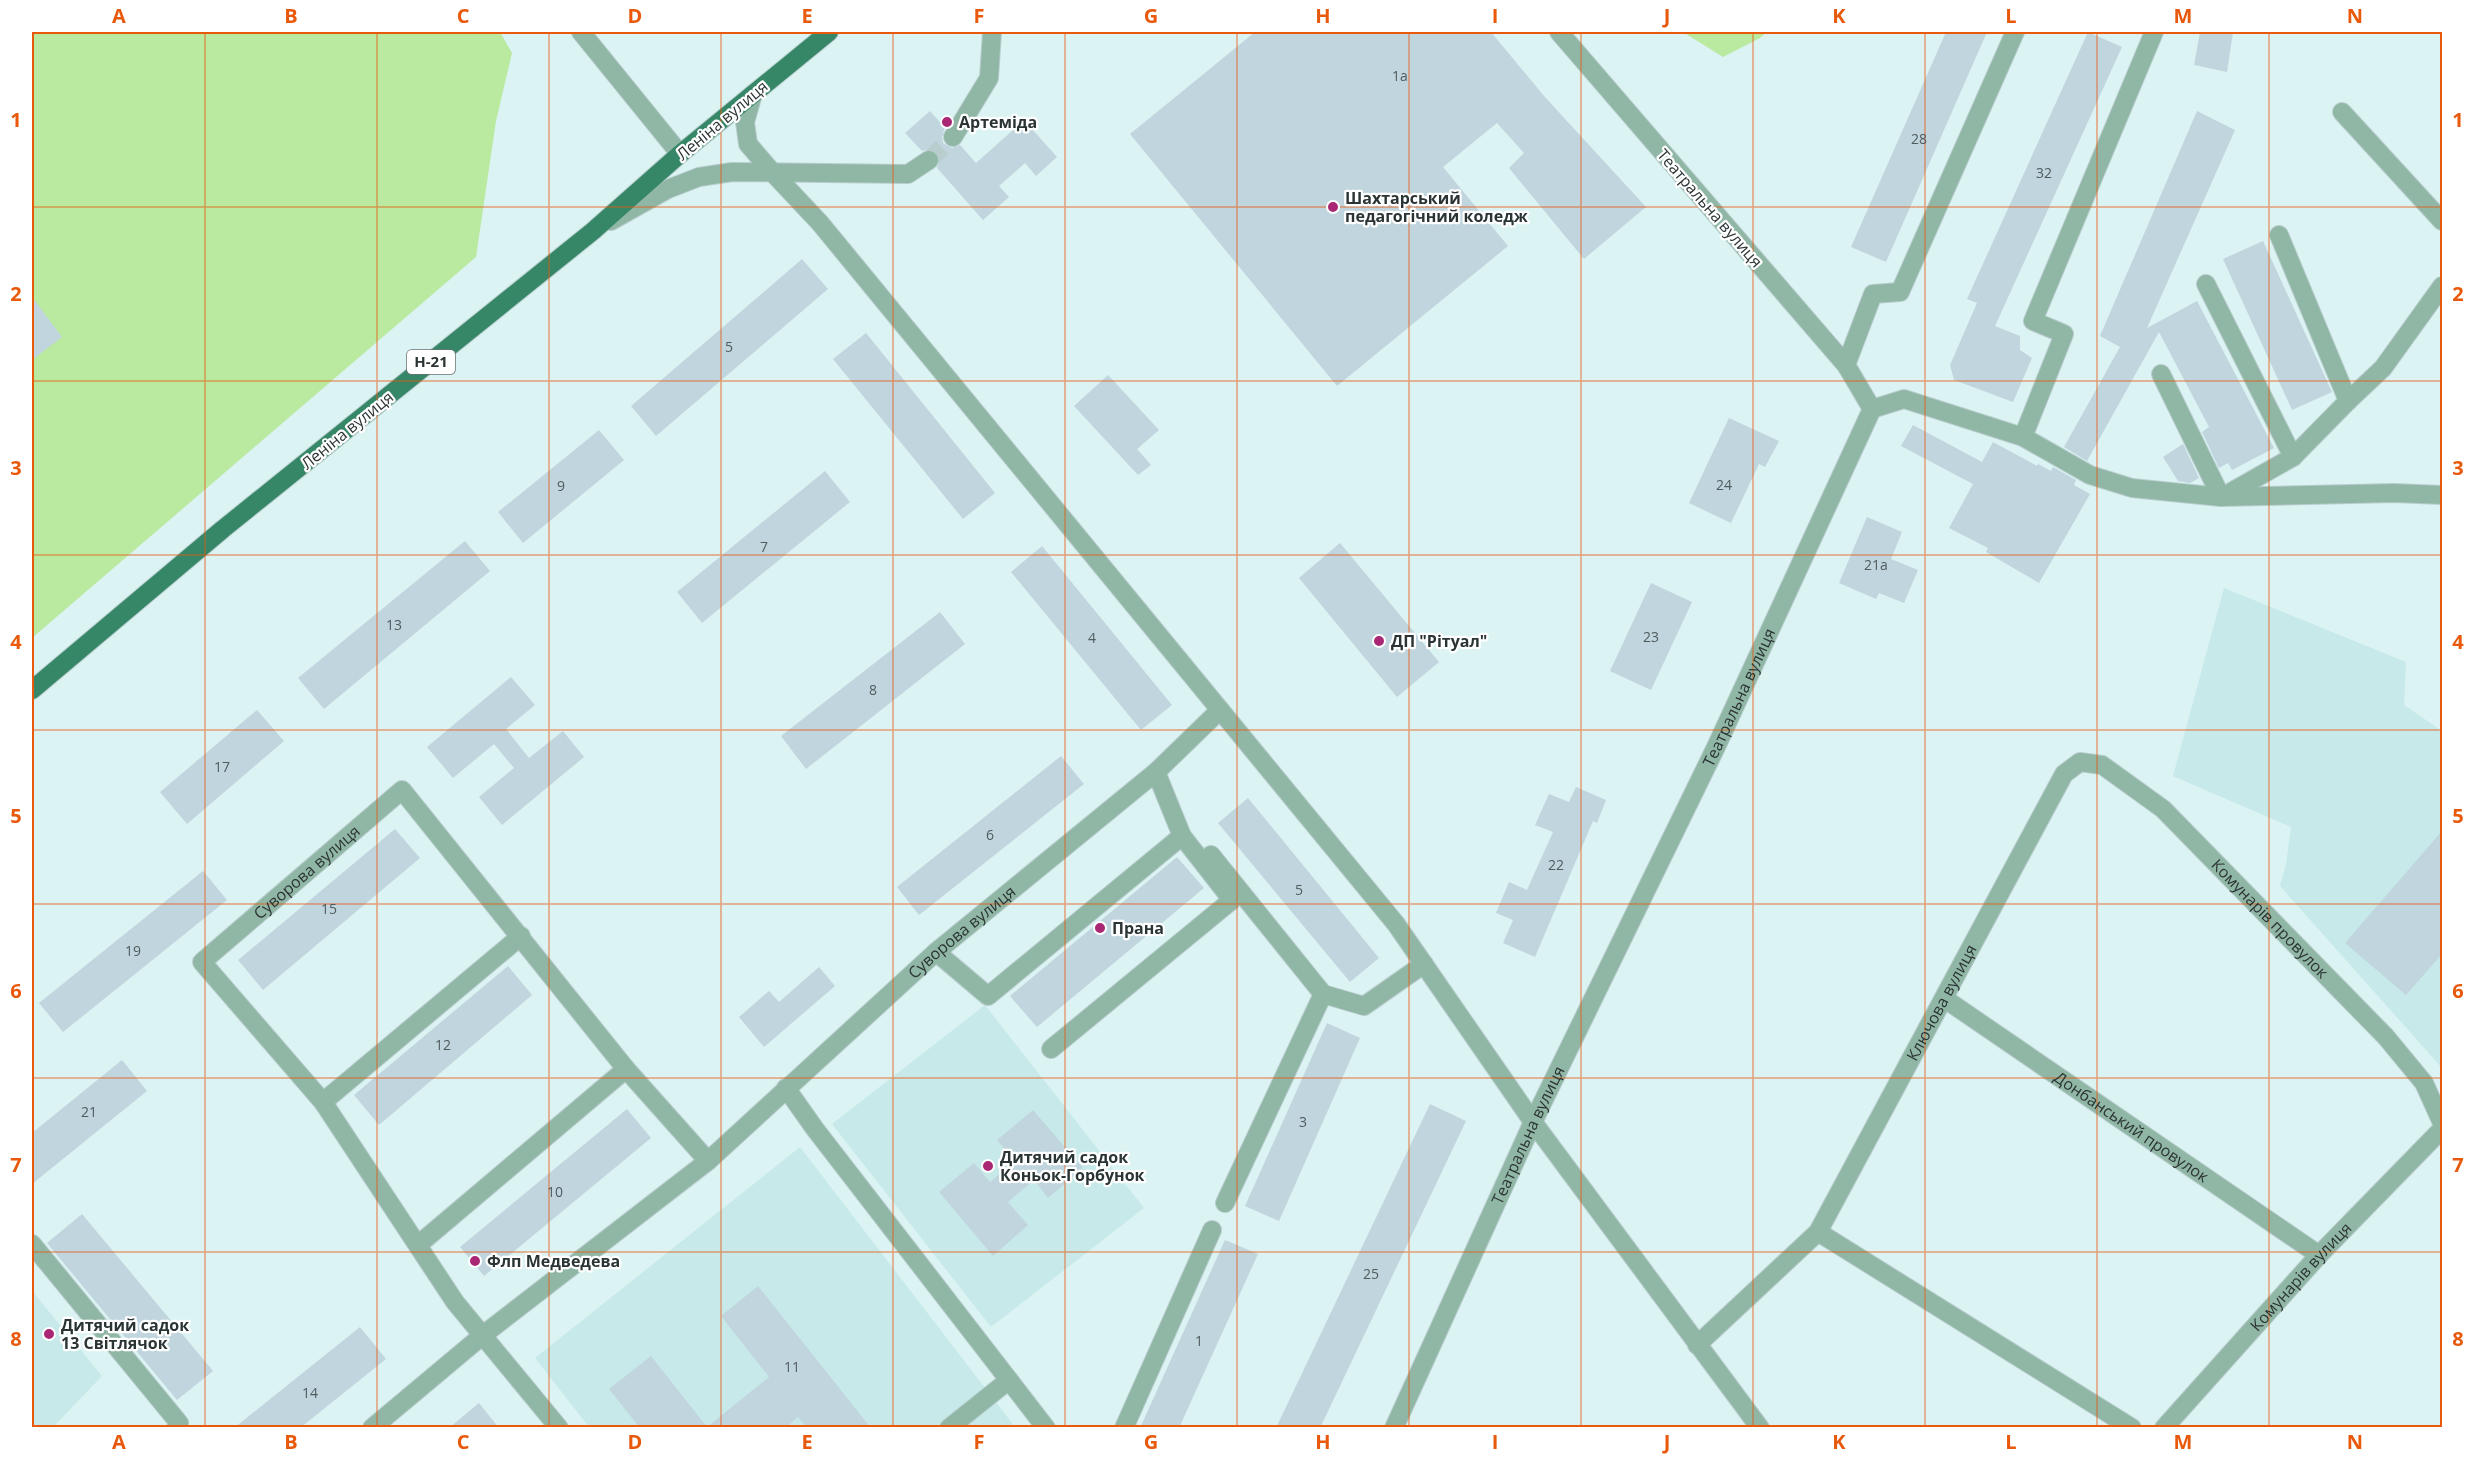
<svg xmlns="http://www.w3.org/2000/svg" width="2474" height="1459" font-family="'Open Sans',sans-serif">
  <rect width="100%" height="100%" fill="#dbf3f3"/>
  <!-- built -->
  <g fill="#c7e9e9">
    <path d="M 2224,588 L 2406,662 L 2404,705 L 2442,731 L 2442,1068 L 2280,886 L 2286,864 L 2291,827 L 2173,776 Z"/>
    <path d="M 985,1005 L 1144,1208 L 991,1327 L 832,1124 Z"/>
    <path d="M 800,1147 L 1015,1427 L 589,1427 L 535,1358 Z"/>
    <path d="M 32,1291 L 102,1376 L 53,1427 L 32,1427 Z"/>
  </g>
  <!-- green -->
  <g fill="#bae9a0">
    <path d="M 32,32 L 500,32 L 512,53 L 496,121 L 476,257 L 32,638 Z"/>
    <path d="M 1683,32 L 1767,32 L 1760,38 L 1723,57 Z"/>
  </g>
  <!-- building -->
  <g fill="#c0d5de">
    <path d="M 1255,32 L 1491,32 L 1544,96 L 1646,207 L 1584,259 L 1509,168 L 1524,153 L 1497,123 L 1443,167 L 1508,246 L 1337,386 L 1130,134 Z"/>
    <path d="M 1946,32 L 1987,32 L 1886,262 L 1851,247 Z"/>
    <path d="M 2088,32 L 2122,47 L 1995,326 L 2020,336 L 2020,350 L 2032,358 L 2013,402 L 1954,380 L 1950,365 L 1977,303 L 1967,299 Z"/>
    <path d="M 2200,32 L 2233,32 L 2227,72 L 2194,65 Z"/>
    <path d="M 930,111 L 945,128 L 942,136 L 943,143 L 952,148 L 960,145 L 976,163 L 1024,120 L 1057,157 L 1036,176 L 1025,163 L 999,186 L 1009,197 L 983,220 L 937,168 L 940,160 L 938,153 L 929,149 L 922,151 L 905,133 Z"/>
    <path d="M 2197,111 L 2235,130 L 2147,328 L 2197,301 L 2274,448 L 2232,470 L 2228,463 L 2219,468 L 2202,432 L 2209,427 L 2159,332 L 2087,461 L 2064,447 L 2120,347 L 2100,336 Z"/>
    <path d="M 2263,241 L 2332,392 L 2292,410 L 2223,259 Z"/>
    <path d="M 802,259 L 828,289 L 656,436 L 631,406 Z"/>
    <path d="M 32,297 L 62,337 L 32,360 Z"/>
    <path d="M 866,333 L 995,493 L 963,519 L 833,359 Z"/>
    <path d="M 1108,375 L 1159,430 L 1137,449 L 1151,465 L 1138,475 L 1074,406 Z"/>
    <path d="M 1729,418 L 1779,441 L 1765,467 L 1759,464 L 1731,523 L 1689,503 Z"/>
    <path d="M 1913,425 L 1982,462 L 1993,442 L 2037,466 L 2038,464 L 2051,471 L 2053,467 L 2076,480 L 2074,485 L 2090,494 L 2039,583 L 1986,552 L 1988,548 L 1949,528 L 1973,484 L 1901,446 Z"/>
    <path d="M 599,430 L 624,460 L 523,543 L 498,512 Z"/>
    <path d="M 2183,444 L 2199,478 L 2190,483 L 2178,481 L 2163,457 Z"/>
    <path d="M 825,471 L 850,502 L 702,623 L 677,592 Z"/>
    <path d="M 1867,517 L 1902,532 L 1891,559 L 1918,570 L 1904,603 L 1879,593 L 1876,599 L 1839,583 Z"/>
    <path d="M 465,541 L 490,571 L 324,709 L 298,678 Z"/>
    <path d="M 1340,543 L 1439,662 L 1397,697 L 1299,578 Z"/>
    <path d="M 1042,546 L 1172,705 L 1141,730 L 1011,572 Z"/>
    <path d="M 1651,583 L 1692,602 L 1651,690 L 1610,671 Z"/>
    <path d="M 940,612 L 965,644 L 806,769 L 781,736 Z"/>
    <path d="M 511,677 L 535,705 L 506,729 L 529,758 L 563,731 L 584,757 L 502,825 L 479,797 L 514,768 L 494,744 L 453,778 L 427,747 Z"/>
    <path d="M 257,710 L 284,741 L 187,824 L 160,792 Z"/>
    <path d="M 1061,756 L 1084,784 L 919,915 L 897,887 Z"/>
    <path d="M 1576,787 L 1606,800 L 1597,823 L 1593,821 L 1535,957 L 1503,943 L 1513,920 L 1496,913 L 1509,882 L 1527,890 L 1553,832 L 1535,825 L 1549,794 L 1569,802 Z"/>
    <path d="M 1248,798 L 1379,958 L 1350,982 L 1218,823 Z"/>
    <path d="M 395,829 L 420,858 L 263,990 L 238,960 Z"/>
    <path d="M 2442,831 L 2442,954 L 2406,995 L 2345,943 Z"/>
    <path d="M 1177,857 L 1204,888 L 1037,1027 L 1010,996 Z"/>
    <path d="M 203,871 L 227,900 L 63,1032 L 39,1003 Z"/>
    <path d="M 508,966 L 532,995 L 379,1125 L 354,1095 Z"/>
    <path d="M 819,967 L 835,986 L 764,1047 L 739,1017 L 769,991 L 779,1002 Z"/>
    <path d="M 1327,1023 L 1360,1038 L 1279,1221 L 1245,1206 Z"/>
    <path d="M 122,1060 L 147,1091 L 32,1184 L 32,1133 Z"/>
    <path d="M 1430,1104 L 1466,1121 L 1320,1428 L 1276,1428 Z"/>
    <path d="M 627,1109 L 651,1138 L 484,1276 L 460,1247 Z"/>
    <path d="M 1033,1110 L 1083,1168 L 1048,1198 L 1034,1180 L 1008,1202 L 1028,1225 L 993,1256 L 939,1192 L 974,1163 L 990,1182 L 1015,1161 L 997,1140 Z"/>
    <path d="M 82,1214 L 213,1371 L 177,1400 L 47,1243 Z"/>
    <path d="M 1225,1240 L 1258,1254 L 1179,1428 L 1140,1428 Z"/>
    <path d="M 758,1286 L 871,1428 L 807,1428 L 798,1417 L 785,1428 L 640,1428 L 609,1389 L 651,1356 L 707,1427 L 769,1377 L 721,1316 Z"/>
    <path d="M 360,1327 L 386,1359 L 300,1428 L 234,1428 Z"/>
    <path d="M 479,1403 L 499,1428 L 449,1428 Z"/>
  </g>
  <g fill="none" stroke-linecap="round" stroke-linejoin="round">
    <!-- minor-tunnel -->
    <path stroke="#b8cdcd" stroke-width="18" stroke-dasharray="18 9" stroke-linecap="butt" d="M 929,160 L 953,137"/>
    <!-- minor casing -->
    <g stroke="#b8cdcd" stroke-width="20">
      <g id="minor">
        <path d="M 581,32 L 680,154"/>
        <path d="M 753,94 L 745,122 L 748,144 L 773,173 L 820,223 L 1396,924 L 1533,1122 L 1760,1428"/>
        <path d="M 2342,112 L 2442,221"/>
        <path d="M 953,137 L 989,78 L 992,32"/>
        <path d="M 611,221 L 668,189 L 699,177 L 732,172 L 908,174 L 929,160"/>
        <path d="M 2206,284 L 2293,457"/>
        <path d="M 1846,365 L 1873,294 L 1900,292 L 2015,32"/>
        <path d="M 2161,374 L 2221,497"/>
        <path d="M 2348,401 L 2383,368 L 2442,286"/>
        <path d="M 1872,409 L 1904,399 L 2023,437 L 2090,475 L 2132,488 L 2221,497 L 2394,493 L 2442,495"/>
        <path d="M 2023,437 L 2064,334 L 2033,321 L 2154,32"/>
        <path d="M 2224,496 L 2293,457 L 2348,401 L 2279,235"/>
        <path d="M 1211,855 L 1323,994 L 1225,1203"/>
        <path d="M 936,952 L 988,996 L 1182,836 L 1156,772"/>
        <path d="M 1323,994 L 1364,1006 L 1424,964"/>
        <path id="s1" d="M 1945,999 L 2319,1255"/>
        <path d="M 1051,1049 L 1232,900 L 1182,836"/>
        <path d="M 786,1088 L 815,1129 L 1046,1428"/>
        <path d="M 323,1102 L 521,936"/>
        <path d="M 1818,1232 L 2132,1428"/>
        <path d="M 32,1244 L 179,1423 L 176,1428"/>
        <path d="M 418,1245 L 626,1069"/>
        <path id="s2" d="M 1697,1345 L 1818,1232 L 2064,774 L 2080,762 L 2102,765 L 2163,809 L 2386,1037 L 2424,1083 L 2442,1123"/>
        <path id="s3" d="M 372,1428 L 483,1335 L 708,1161 L 936,952 L 1156,772 L 1220,710"/>
        <path id="s4" d="M 559,1428 L 455,1302 L 323,1102 L 202,962 L 402,790 L 626,1069 L 708,1161"/>
        <path d="M 949,1428 L 1009,1380"/>
        <path d="M 1124,1428 L 1212,1230"/>
        <path id="s5" d="M 1394,1428 L 1533,1122 L 1716,747 L 1872,409 L 1846,365 L 1559,32"/>
        <path id="s6" d="M 2164,1428 L 2319,1255 L 2442,1129"/>
      </g>
    </g>
    <!-- major casing -->
    <g stroke="#b8cdcd" stroke-width="20">
      <path id="major" d="M 32,690 L 223,529 L 593,231 L 680,154 L 829,32"/>
    </g>
    <!-- minor -->
    <use href="#minor" stroke="#90b6a5" stroke-width="18"/>
    <!-- major -->
    <use href="#major" stroke="#368768" stroke-width="18"/>
  </g>
  <!-- grid -->
  <path fill="none" stroke="#e8590c" stroke-width="1.5" stroke-opacity="0.55" d="M 205,32 L 205,1428M 377,32 L 377,1428M 549,32 L 549,1428M 721,32 L 721,1428M 893,32 L 893,1428M 1065,32 L 1065,1428M 1237,32 L 1237,1428M 1409,32 L 1409,1428M 1581,32 L 1581,1428M 1753,32 L 1753,1428M 1925,32 L 1925,1428M 2097,32 L 2097,1428M 2269,32 L 2269,1428M 32,207 L 2442,207M 32,381 L 2442,381M 32,555 L 2442,555M 32,730 L 2442,730M 32,904 L 2442,904M 32,1078 L 2442,1078M 32,1252 L 2442,1252"/>
  <!-- markers -->
  <g fill="#a92773" stroke="#fff" stroke-width="2">
    <circle cx="947" cy="122" r="6"/>
    <circle cx="1333" cy="207" r="6"/>
    <circle cx="1379" cy="641" r="6"/>
    <circle cx="1100" cy="928" r="6"/>
    <circle cx="988" cy="1166" r="6"/>
    <circle cx="475" cy="1261" r="6"/>
    <circle cx="49" cy="1334" r="6"/>
  </g>
  <g text-anchor="middle" stroke-width="4.5" stroke-linejoin="round" paint-order="stroke">
    <!-- number labels -->
    <g font-size="14" fill="#505c5e">
      <text x="1400" y="81">1а</text>
      <text x="1919" y="144">28</text>
      <text x="2044" y="178">32</text>
      <text x="729" y="352">5</text>
      <text x="1724" y="490">24</text>
      <text x="561" y="491">9</text>
      <text x="764" y="552">7</text>
      <text x="1876" y="570">21а</text>
      <text x="394" y="630">13</text>
      <text x="1651" y="642">23</text>
      <text x="1092" y="643">4</text>
      <text x="873" y="695">8</text>
      <text x="222" y="772">17</text>
      <text x="990" y="840">6</text>
      <text x="1556" y="870">22</text>
      <text x="1299" y="895">5</text>
      <text x="329" y="914">15</text>
      <text x="133" y="956">19</text>
      <text x="443" y="1050">12</text>
      <text x="89" y="1117">21</text>
      <text x="1303" y="1127">3</text>
      <text x="555" y="1197">10</text>
      <text x="1371" y="1279">25</text>
      <text x="1199" y="1346">1</text>
      <text x="792" y="1372">11</text>
      <text x="310" y="1398">14</text>
    </g>
    <!-- shield labels -->
    <rect fill="#fff" stroke="#6b7171" stroke-width="1.5" x="407" y="350" width="48" height="24" rx="4.5"/>
    <g font-size="15" font-weight="bold" fill="#2b3434">
      <text x="431" y="367">Н-21</text>
    </g>
    <!-- street labels -->
    <g font-size="16" fill="#2b3434" stroke="#fff">
      <text transform="translate(722 120) rotate(-40)" y="6">Леніна вулиця</text>
      <text transform="translate(1710 208) rotate(49)" y="6">Театральна вулиця</text>
      <text transform="translate(347 430) rotate(-39)" y="6">Леніна вулиця</text>
      <text dy="6" stroke="none"><textPath href="#s5" startOffset="808">Театральна вулиця</textPath></text>
      <text dy="6" stroke="none"><textPath href="#s4" startOffset="726">Суворова вулиця</textPath></text>
      <text dy="6" stroke="none"><textPath href="#s2" startOffset="956">Комунарів провулок</textPath></text>
      <text dy="6" stroke="none"><textPath href="#s3" startOffset="771">Суворова вулиця</textPath></text>
      <text dy="6" stroke="none"><textPath href="#s2" startOffset="426">Ключова вулиця</textPath></text>
      <text dy="6" stroke="none"><textPath href="#s1" startOffset="226">Донбанський провулок</textPath></text>
      <text dy="6" stroke="none"><textPath href="#s5" startOffset="322">Театральна вулиця</textPath></text>
      <text dy="6" stroke="none"><textPath href="#s6" startOffset="204">Комунарів вулиця</textPath></text>
    </g>
    <!-- poi labels -->
    <g font-size="16" font-weight="bold" fill="#2b3434" stroke="#fff" text-anchor="start">
      <text x="959" y="128">Артеміда</text>
      <text x="1345" y="204">Шахтарський<tspan x="1345" dy="18">педагогічний коледж</tspan></text>
      <text x="1391" y="647">ДП "Рітуал"</text>
      <text x="1112" y="934">Прана</text>
      <text x="1000" y="1163">Дитячий садок<tspan x="1000" dy="18">Коньок-Горбунок</tspan></text>
      <text x="487" y="1267">Флп Медведева</text>
      <text x="61" y="1331">Дитячий садок<tspan x="61" dy="18">13 Світлячок</tspan></text>
    </g>
  </g>
  <!-- border -->
  <rect width="2474" height="1459" fill="none" stroke="#ffffff" stroke-width="66"/>
  <rect x="33" y="33" width="2408" height="1393" fill="none" stroke="#e8590c" stroke-width="2"/>
  <g font-size="20" text-anchor="middle" font-weight="bold" fill="#e8590c">
    <text x="119" y="23">A</text>
    <text x="291" y="23">B</text>
    <text x="463" y="23">C</text>
    <text x="635" y="23">D</text>
    <text x="807" y="23">E</text>
    <text x="979" y="23">F</text>
    <text x="1151" y="23">G</text>
    <text x="1323" y="23">H</text>
    <text x="1495" y="23">I</text>
    <text x="1667" y="23">J</text>
    <text x="1839" y="23">K</text>
    <text x="2011" y="23">L</text>
    <text x="2183" y="23">M</text>
    <text x="2355" y="23">N</text>
    <text x="16" y="127">1</text>
    <text x="2458" y="127">1</text>
    <text x="16" y="301">2</text>
    <text x="2458" y="301">2</text>
    <text x="16" y="475">3</text>
    <text x="2458" y="475">3</text>
    <text x="16" y="649">4</text>
    <text x="2458" y="649">4</text>
    <text x="16" y="823">5</text>
    <text x="2458" y="823">5</text>
    <text x="16" y="998">6</text>
    <text x="2458" y="998">6</text>
    <text x="16" y="1172">7</text>
    <text x="2458" y="1172">7</text>
    <text x="16" y="1346">8</text>
    <text x="2458" y="1346">8</text>
    <text x="119" y="1449">A</text>
    <text x="291" y="1449">B</text>
    <text x="463" y="1449">C</text>
    <text x="635" y="1449">D</text>
    <text x="807" y="1449">E</text>
    <text x="979" y="1449">F</text>
    <text x="1151" y="1449">G</text>
    <text x="1323" y="1449">H</text>
    <text x="1495" y="1449">I</text>
    <text x="1667" y="1449">J</text>
    <text x="1839" y="1449">K</text>
    <text x="2011" y="1449">L</text>
    <text x="2183" y="1449">M</text>
    <text x="2355" y="1449">N</text>
  </g>
</svg>
